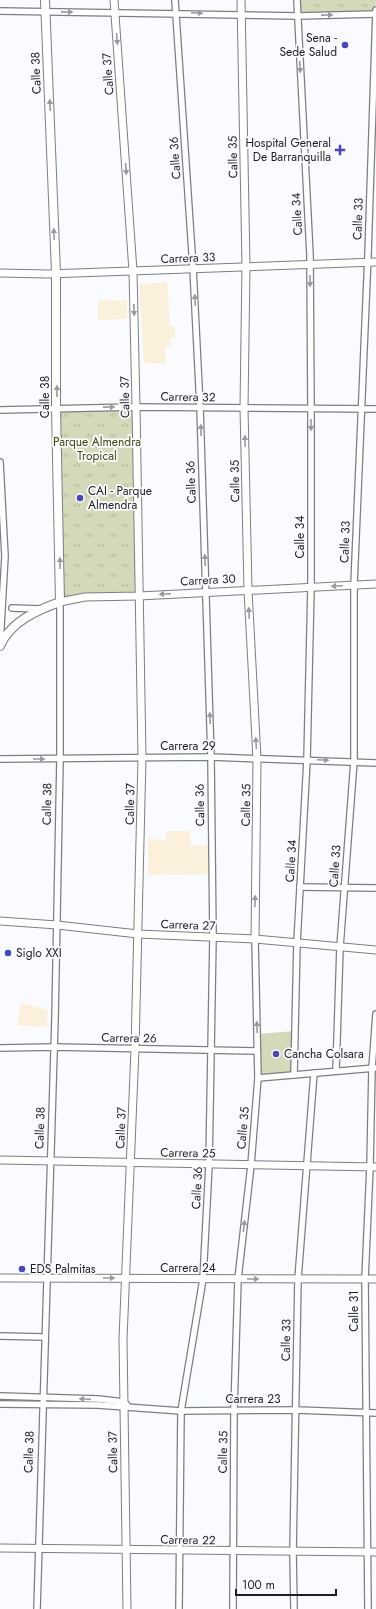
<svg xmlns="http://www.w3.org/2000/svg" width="376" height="1609" font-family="Jost,sans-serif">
  <defs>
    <pattern id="park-tufts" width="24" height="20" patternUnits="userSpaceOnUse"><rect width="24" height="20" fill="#d4dab9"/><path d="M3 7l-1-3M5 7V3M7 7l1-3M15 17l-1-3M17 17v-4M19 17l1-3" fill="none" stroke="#b5bb9f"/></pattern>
  </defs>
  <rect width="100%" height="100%" fill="#f9fbfe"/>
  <!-- industrial -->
  <g fill="#fbf0db">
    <path d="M 167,282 L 170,326 L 175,326 L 175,338 L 170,338 L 171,346 L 165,346 L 166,364 L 144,363 L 139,284 Z"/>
    <path d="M 127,300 L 127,319 L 98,320 L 98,301 Z"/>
    <path d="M 167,831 L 190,831 L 191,846 L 208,845 L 209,874 L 148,875 L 148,838 L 166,841 Z"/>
    <path d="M 21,1003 L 48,1010 L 47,1027 L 17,1025 Z"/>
  </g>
  <!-- park -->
  <g fill="url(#park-tufts)">
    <path d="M 297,0 L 376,0 L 375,14 L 298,16 Z"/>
    <path d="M 136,407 L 139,596 L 60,602 L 57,408 Z"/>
  </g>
  <!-- garden -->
  <path fill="#d4dab9" d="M 295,1031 L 294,1075 L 258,1078 L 257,1034 Z"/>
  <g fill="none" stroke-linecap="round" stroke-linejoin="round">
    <!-- minor casing -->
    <g stroke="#7a7e85" stroke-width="8">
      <g id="minor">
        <path d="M 175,0 L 193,268 L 200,407 L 211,757 L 213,937 L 209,1165 L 203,1279 L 181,1411 L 179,1609"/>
        <path d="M 0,11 L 298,16 L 376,14"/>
        <path d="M 0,410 L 136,407 L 376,409"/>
        <path d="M 0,462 L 5,556 L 0,644"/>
        <path d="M 12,608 L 40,609"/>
        <path d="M 0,759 L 211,757 L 376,763"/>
        <path d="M 300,887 L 376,888"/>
        <path d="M 0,1048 L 54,1047 L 257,1051"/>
        <path d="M 336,1071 L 340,947 L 354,761 L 354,585 L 368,255 L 376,10"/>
        <path d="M 294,1075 L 297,943 L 307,760 L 311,587 L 311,409 L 310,255 L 297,0"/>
        <path d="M 258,1078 L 375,1068"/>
        <path d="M 0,1336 L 44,1337"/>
        <path d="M 0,1396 L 98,1399 L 124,1402 L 127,1405"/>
        <path d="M 0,1404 L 98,1405 L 181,1411 L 297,1410 L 376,1413"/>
        <path d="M 37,1609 L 55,1019 L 60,759 L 60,602"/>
        <path d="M 233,1609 L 234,1410 L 238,1279 L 251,1165 L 258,1078 L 255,939"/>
        <path d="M 294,1609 L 293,1552 L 298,1279 L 314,1073"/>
        <path d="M 368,1609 L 365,1279 L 370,1167 L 372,1068 L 376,1014"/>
      </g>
    </g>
    <!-- tertiary casing -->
    <g stroke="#7a7e85" stroke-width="9">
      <g id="tertiary">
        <path d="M 114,0 L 133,271 L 136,407 L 142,757 L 135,1049 L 123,1339 L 127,1609"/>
        <path d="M 241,0 L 246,266 L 244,408 L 248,590 L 257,759 L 255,939"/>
        <path d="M 0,273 L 48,274 L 376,262"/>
        <path d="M 60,602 L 85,597 L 139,596 L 376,584"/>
        <path d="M 0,921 L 57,925 L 138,934 L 255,939 L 376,950"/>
        <path d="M 0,1160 L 376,1167"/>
        <path d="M 0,1278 L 376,1279"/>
        <path d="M 0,1548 L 376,1552"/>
      </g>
    </g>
    <!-- secondary casing -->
    <g stroke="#7a7e85" stroke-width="10">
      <path id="secondary" d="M 0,646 C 10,622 37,610 60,602 L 56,408 L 56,273 L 45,0"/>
    </g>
    <!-- minor -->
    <use href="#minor" stroke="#fff" stroke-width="5.5"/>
    <!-- tertiary -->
    <use href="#tertiary" stroke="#fff" stroke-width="7"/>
    <!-- secondary -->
    <use href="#secondary" stroke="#fff" stroke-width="8"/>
  </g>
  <!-- one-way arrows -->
  <defs><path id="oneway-solid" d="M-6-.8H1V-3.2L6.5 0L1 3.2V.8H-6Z"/></defs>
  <g fill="#999a9b">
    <use href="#oneway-solid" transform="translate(67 12) rotate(1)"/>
    <use href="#oneway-solid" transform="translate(197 13) rotate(2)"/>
    <use href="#oneway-solid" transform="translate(327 15) rotate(-1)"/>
    <use href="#oneway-solid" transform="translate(117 39) rotate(86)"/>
    <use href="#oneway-solid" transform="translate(300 67) rotate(87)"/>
    <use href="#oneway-solid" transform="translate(50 105) rotate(-92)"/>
    <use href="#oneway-solid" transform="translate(126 169) rotate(86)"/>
    <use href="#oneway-solid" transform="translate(54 234) rotate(-92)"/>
    <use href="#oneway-solid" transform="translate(310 281) rotate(90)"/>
    <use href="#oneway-solid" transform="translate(195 300) rotate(-93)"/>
    <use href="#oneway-solid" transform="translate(134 310) rotate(88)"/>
    <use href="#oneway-solid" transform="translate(57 391) rotate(-90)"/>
    <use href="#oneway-solid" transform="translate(109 407) rotate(-1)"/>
    <use href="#oneway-solid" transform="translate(311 425) rotate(90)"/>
    <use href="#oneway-solid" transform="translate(201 430) rotate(-92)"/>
    <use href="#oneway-solid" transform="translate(245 441) rotate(-91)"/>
    <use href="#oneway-solid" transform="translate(205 560) rotate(-92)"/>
    <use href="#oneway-solid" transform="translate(60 563) rotate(-91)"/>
    <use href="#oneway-solid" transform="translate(337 586) rotate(177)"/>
    <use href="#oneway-solid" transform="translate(165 594) rotate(177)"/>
    <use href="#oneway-solid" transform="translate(249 613) rotate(-93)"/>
    <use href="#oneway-solid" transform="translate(210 718) rotate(-92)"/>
    <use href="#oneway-solid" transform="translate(256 743) rotate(-93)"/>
    <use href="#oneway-solid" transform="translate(39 759)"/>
    <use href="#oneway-solid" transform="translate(323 760) rotate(2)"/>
    <use href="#oneway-solid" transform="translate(255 901) rotate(-89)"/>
    <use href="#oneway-solid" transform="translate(257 1027) rotate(-92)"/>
    <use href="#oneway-solid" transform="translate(244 1226) rotate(-84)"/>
    <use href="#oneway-solid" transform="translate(109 1278)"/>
    <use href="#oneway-solid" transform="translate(253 1279)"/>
    <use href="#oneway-solid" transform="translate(85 1399) rotate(-177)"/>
  </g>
  <!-- markers -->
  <g fill="#4a45bc" stroke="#f9fbfe" stroke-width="1.5">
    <circle cx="345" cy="45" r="4"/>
    <path d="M338 144h4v4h4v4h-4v4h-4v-4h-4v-4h4z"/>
    <circle cx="80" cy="498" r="4"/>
    <circle cx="8" cy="953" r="4"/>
    <circle cx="276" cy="1054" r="4"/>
    <circle cx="22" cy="1269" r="4"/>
  </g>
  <g text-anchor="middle" stroke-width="3.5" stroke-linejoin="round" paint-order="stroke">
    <!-- poi labels -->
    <g font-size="12" fill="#1c1e21" stroke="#f9fbfe" text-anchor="start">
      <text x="337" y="42" text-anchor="end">Sena -<tspan x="337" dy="14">Sede Salud</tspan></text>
      <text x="331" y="147" text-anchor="end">Hospital General<tspan x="331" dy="14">De Barranquilla</tspan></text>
      <text x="88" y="495">CAI - Parque<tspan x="88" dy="14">Almendra</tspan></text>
      <text x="16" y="957">Siglo XXI</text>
      <text x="284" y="1058">Cancha Colsara</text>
      <text x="30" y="1273">EDS Palmitas</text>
    </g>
    <!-- street labels -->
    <g font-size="12" fill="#1c1e21" stroke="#f9fbfe">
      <text transform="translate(36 73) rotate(-92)" y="4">Calle 38</text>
      <text transform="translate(108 74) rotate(-94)" y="4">Calle 37</text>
      <text transform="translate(233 157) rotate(-91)" y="4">Calle 35</text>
      <text transform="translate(175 158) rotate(-94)" y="4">Calle 36</text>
      <text transform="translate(297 214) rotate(-93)" y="4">Calle 34</text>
      <text transform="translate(358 219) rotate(-88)" y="4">Calle 33</text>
      <text transform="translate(188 258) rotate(-2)" y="4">Carrera 33</text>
      <text transform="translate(45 397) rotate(-90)" y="4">Calle 38</text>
      <text transform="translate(125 397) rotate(-91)" y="4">Calle 37</text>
      <text transform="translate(188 397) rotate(1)" y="4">Carrera 32</text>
      <text transform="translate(235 481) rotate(-91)" y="4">Calle 35</text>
      <text transform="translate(191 482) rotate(-92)" y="4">Calle 36</text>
      <text transform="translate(300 537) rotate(-90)" y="4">Calle 34</text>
      <text transform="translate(345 542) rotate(-88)" y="4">Calle 33</text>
      <text transform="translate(208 580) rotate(-3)" y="4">Carrera 30</text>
      <text x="188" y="750">Carrera 29</text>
      <text transform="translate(47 804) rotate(-89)" y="4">Calle 38</text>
      <text transform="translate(130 804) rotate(-89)" y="4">Calle 37</text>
      <text transform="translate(200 805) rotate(-91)" y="4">Calle 36</text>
      <text transform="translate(246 805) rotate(-89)" y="4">Calle 35</text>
      <text transform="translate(291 861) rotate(-87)" y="4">Calle 34</text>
      <text transform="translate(335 866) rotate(-86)" y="4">Calle 33</text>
      <text transform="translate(188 925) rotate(2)" y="4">Carrera 27</text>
      <text transform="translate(129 1038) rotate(1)" y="4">Carrera 26</text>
      <text transform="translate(40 1128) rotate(-88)" y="4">Calle 38</text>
      <text transform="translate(121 1128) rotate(-88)" y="4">Calle 37</text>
      <text transform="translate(243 1128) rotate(-85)" y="4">Calle 35</text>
      <text transform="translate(188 1153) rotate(1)" y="4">Carrera 25</text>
      <text transform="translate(197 1188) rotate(-87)" y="4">Calle 36</text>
      <text x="188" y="1272">Carrera 24</text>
      <text transform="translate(354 1311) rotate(-90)" y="4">Calle 31</text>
      <text transform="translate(286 1340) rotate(-89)" y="4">Calle 33</text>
      <text x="253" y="1403">Carrera 23</text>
      <text transform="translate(29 1452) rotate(-88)" y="4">Calle 38</text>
      <text transform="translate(113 1452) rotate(-91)" y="4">Calle 37</text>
      <text transform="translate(223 1452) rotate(-89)" y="4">Calle 35</text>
      <text transform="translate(188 1540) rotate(1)" y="4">Carrera 22</text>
    </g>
    <!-- park labels -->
    <g font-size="12" fill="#42480e" stroke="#f9fbfe">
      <text x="97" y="446">Parque Almendra<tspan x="97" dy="14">Tropical</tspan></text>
    </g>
  </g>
  <!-- scale -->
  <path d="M236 1589v6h100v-6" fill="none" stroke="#1c1e21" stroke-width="2"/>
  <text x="242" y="1589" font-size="12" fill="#1c1e21" stroke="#f9fbfe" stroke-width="3" paint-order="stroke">100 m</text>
</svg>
